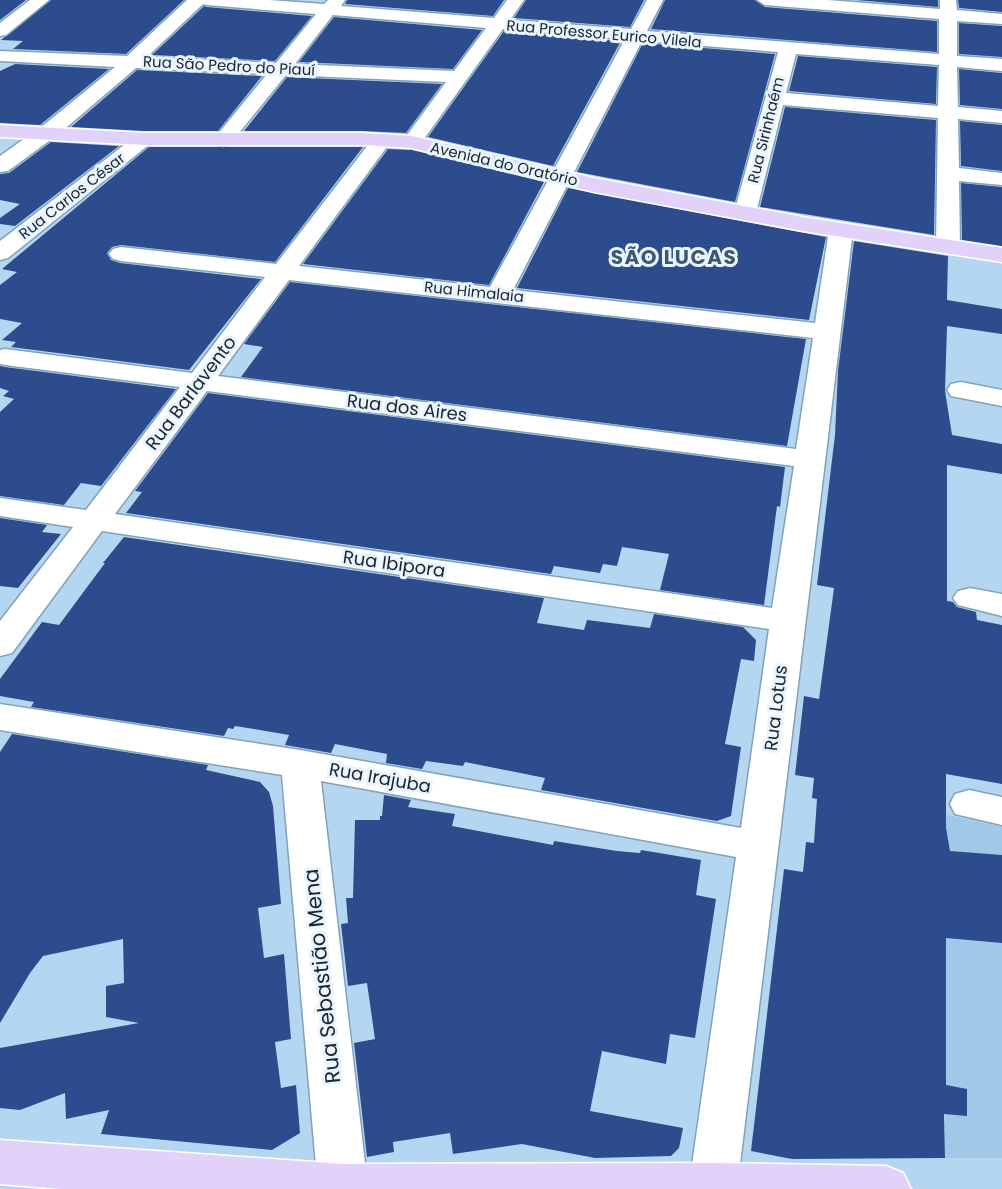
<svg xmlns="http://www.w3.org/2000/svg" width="1002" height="1189" font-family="Poppins,sans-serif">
  <rect width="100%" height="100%" fill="#b5d6f1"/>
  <!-- built -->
  <path fill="#a1c8e7" d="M 946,815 L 1002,827 L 1002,1158 L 945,1158 Z"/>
  <!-- building -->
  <g fill="#2c4c8e">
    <path d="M 0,0 L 26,0 L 0,20 Z"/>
    <path d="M 51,0 L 184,0 L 126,54 L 13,49 L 23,41 L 1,40 Z"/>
    <path d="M 347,0 L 504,0 L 493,16 L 345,4 Z"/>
    <path d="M 526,0 L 644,0 L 630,27 L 514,18 Z"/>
    <path d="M 665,0 L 755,0 L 765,7 L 937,21 L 937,52 L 651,29 Z"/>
    <path d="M 856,0 L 938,0 L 938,7 Z"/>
    <path d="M 958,0 L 1002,0 L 1002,12 L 959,8 Z"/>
    <path d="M 204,6 L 207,7 L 312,16 L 275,61 L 152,55 Z"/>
    <path d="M 334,17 L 482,30 L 453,69 L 299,62 Z"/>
    <path d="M 959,23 L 1002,26 L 1002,57 L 959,54 Z"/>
    <path d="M 504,31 L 621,41 L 553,166 L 428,137 Z"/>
    <path d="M 643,43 L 775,54 L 735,202 L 577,172 Z"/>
    <path d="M 798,56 L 937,67 L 936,104 L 789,91 Z"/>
    <path d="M 15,64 L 109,69 L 40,125 L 0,123 L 0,71 Z"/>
    <path d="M 959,69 L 1002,73 L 1002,109 L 960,105 Z"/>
    <path d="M 137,70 L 262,76 L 218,131 L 144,131 L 71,127 Z"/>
    <path d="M 287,77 L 442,84 L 406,133 L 362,131 L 244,131 Z"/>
    <path d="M 785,107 L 936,120 L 934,235 L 760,207 Z"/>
    <path d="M 960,121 L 1002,125 L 1002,171 L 961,166 Z"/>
    <path d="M 51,142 L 119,146 L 15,226 L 0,224 L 0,218 L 20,204 L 0,200 L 0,174 L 9,173 Z"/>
    <path d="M 149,147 L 363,147 L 275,262 L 121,245 L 112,247 L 107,253 L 111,260 L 120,263 L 261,279 L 189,370 L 11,347 L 16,342 L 2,340 L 22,323 L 0,319 L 0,285 L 17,272 L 2,269 Z"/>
    <path d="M 388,149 L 412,150 L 544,182 L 489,285 L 303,264 Z"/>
    <path d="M 961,183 L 1002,187 L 1002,246 L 962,240 Z"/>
    <path d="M 568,188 L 826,237 L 809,320 L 517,288 Z"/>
    <path d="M 854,241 L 948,256 L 947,300 L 1002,309 L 1002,334 L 947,326 L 945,391 L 952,435 L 1002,444 L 1002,474 L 947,465 L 947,601 L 953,602 L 957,607 L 976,612 L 977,620 L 1002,625 L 1002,784 L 946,774 L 946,828 L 950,851 L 1002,855 L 1002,943 L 946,938 L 946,1085 L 967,1089 L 967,1116 L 944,1114 L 945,1158 L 792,1159 L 751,1151 L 784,869 L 803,872 L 806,842 L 814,843 L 817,799 L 812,798 L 814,778 L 795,775 L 804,696 L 819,699 L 834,588 L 817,585 L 835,435 L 838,371 Z"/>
    <path d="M 290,282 L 806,339 L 787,446 L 241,377 L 263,347 L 244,344 Z"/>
    <path d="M 0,366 L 5,367 L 176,389 L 101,486 L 81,483 L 64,505 L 0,496 L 0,412 L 14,399 L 3,396 L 9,391 L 0,388 Z"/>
    <path d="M 208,393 L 785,467 L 780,507 L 777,506 L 764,605 L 660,590 L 669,554 L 622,547 L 617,566 L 603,564 L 600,573 L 554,566 L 551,574 L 126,513 L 142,492 L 135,491 Z"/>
    <path d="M 0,518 L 47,525 L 42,532 L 61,534 L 18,588 L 0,586 Z"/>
    <path d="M 124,537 L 544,598 L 537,623 L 584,630 L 587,620 L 650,628 L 654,614 L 743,627 L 756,640 L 754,661 L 741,659 L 725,744 L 741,747 L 731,816 L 717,821 L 541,790 L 545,778 L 465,762 L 463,766 L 426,761 L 422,769 L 386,763 L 387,754 L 335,744 L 331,753 L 285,745 L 289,735 L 254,729 L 235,726 L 233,729 L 228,728 L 224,736 L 31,707 L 34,702 L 0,696 L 0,679 L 42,622 L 59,625 L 105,563 L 103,563 Z"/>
    <path d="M 12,734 L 208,765 L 206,770 L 260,782 L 269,792 L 273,806 L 281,904 L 258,908 L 264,958 L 284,954 L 291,1039 L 275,1042 L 281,1088 L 296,1085 L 300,1133 L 272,1150 L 101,1134 L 109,1110 L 66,1119 L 65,1093 L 20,1110 L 0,1108 L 0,1048 L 139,1023 L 106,1017 L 106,986 L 124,983 L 123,939 L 43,956 L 30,973 L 0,1023 L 0,752 Z"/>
    <path d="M 384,795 L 411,800 L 408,807 L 455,814 L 452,826 L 553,845 L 554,841 L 617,851 L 640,853 L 641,850 L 701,860 L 696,895 L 716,899 L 695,1038 L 670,1034 L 666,1064 L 602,1051 L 590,1111 L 683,1128 L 679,1148 L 671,1156 L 595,1158 L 522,1144 L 453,1154 L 450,1133 L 393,1142 L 394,1152 L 367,1157 L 354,1043 L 375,1039 L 367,983 L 348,986 L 341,924 L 348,923 L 346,898 L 353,898 L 355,820 L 380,820 L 380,816 L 382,816 Z"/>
  </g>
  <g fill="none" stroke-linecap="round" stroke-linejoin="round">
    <!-- minor casing -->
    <g stroke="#82a2bc" stroke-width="3">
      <g id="minor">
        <path d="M 30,0 L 49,0 L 6,35 L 0,36 L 0,23 Z"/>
        <path d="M 187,0 L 269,0 L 324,4 L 328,0 L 345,0 L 341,6 L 494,18 L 507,0 L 524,0 L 510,20 L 631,29 L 647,0 L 663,0 L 647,31 L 939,54 L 939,19 L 765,5 L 757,0 L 828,0 L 940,9 L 940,0 L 956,0 L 957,10 L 1002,14 L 1002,24 L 957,21 L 957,56 L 1002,59 L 1002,71 L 957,67 L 958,107 L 1002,111 L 1002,123 L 958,119 L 959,168 L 1002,173 L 1002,185 L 959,181 L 960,246 L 956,251 L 948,253 L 940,251 L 936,246 L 938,118 L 783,105 L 756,213 L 753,218 L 745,220 L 737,218 L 734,213 L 778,52 L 642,41 L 513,290 L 815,323 L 829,230 L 833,225 L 841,223 L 849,225 L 853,230 L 737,1189 L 691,1189 L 689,1186 L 736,857 L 321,781 L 368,1189 L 318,1189 L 282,775 L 0,730 L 0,704 L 300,750 L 741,828 L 769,629 L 102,531 L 12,653 L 0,656 L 0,621 L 73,527 L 0,516 L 0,498 L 86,510 L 180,387 L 5,365 L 0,364 L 0,350 L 5,349 L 192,373 L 265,277 L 121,261 L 113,259 L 109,254 L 113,249 L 121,247 L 276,264 L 375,136 L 382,134 L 389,136 L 392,140 L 299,266 L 490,287 L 625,39 L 503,29 L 419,146 L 412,148 L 405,146 L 402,142 L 446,82 L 286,75 L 230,144 L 223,146 L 216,144 L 213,140 L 267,74 L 136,68 L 60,133 L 8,171 L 0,172 L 0,156 L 45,124 L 115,67 L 0,61 L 0,51 L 127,56 ZM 203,4 L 207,5 L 316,14 L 276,63 L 147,57 ZM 333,15 L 486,28 L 454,71 L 295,64 ZM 796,54 L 939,65 L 938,106 L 786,93 ZM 289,280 L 813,338 L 796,449 L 218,376 ZM 207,391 L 794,466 L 772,608 L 115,514 Z"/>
        <path d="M 144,133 L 151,135 L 154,139 L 151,143 L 8,258 L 0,260 L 0,241 L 137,135 Z"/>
        <path d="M 961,382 L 1002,390 L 1002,406 L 951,396 L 947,390 L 951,384 Z"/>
        <path d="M 970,588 L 1002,594 L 1002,616 L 958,605 L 953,598 L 958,591 Z"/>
        <path d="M 969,790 L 1002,797 L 1002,825 L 955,814 L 950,804 L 955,794 Z"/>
      </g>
    </g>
    <!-- major casing -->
    <g stroke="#fff" stroke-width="3">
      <g id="major">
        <path d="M 0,125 L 144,133 L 362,133 L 412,136 L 594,178 L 803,217 L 1002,248 L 1002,262 L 803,231 L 594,192 L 412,148 L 362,145 L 144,145 L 0,137 Z"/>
        <path d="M 0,1140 L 343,1164 L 714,1163 L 886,1166 L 903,1173 L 911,1189 L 61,1189 L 0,1184 Z"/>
      </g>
    </g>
    <!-- minor -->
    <use href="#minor" fill="#fff" fill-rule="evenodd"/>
    <!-- major -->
    <use href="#major" fill="#e2d2fa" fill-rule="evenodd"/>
  </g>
  <g text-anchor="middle" stroke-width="6" stroke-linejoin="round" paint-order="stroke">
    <!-- far-street labels -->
    <g font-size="15" fill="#192630" stroke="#eaf4fc">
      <text transform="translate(604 34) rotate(5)" y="5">Rua Professor Eurico Vilela</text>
      <text transform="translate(229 66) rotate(3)" y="5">Rua São Pedro do Piauí</text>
      <text transform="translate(766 130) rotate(-76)" y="5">Rua Sirinhaém</text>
      <text transform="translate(504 164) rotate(13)" y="5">Avenida do Oratório</text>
      <text transform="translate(72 196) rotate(-38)" y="5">Rua Carlos César</text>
      <text transform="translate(474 292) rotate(6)" y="5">Rua Himalaia</text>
    </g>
    <!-- street labels -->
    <g font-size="18" fill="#192630" stroke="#eaf4fc">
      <text transform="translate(191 393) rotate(-53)" y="6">Rua Barlavento</text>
      <text transform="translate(407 408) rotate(7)" y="6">Rua dos Aires</text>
      <text transform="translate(394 564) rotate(8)" y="6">Rua Ibipora</text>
      <text transform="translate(776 708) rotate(-83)" y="6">Rua Lotus</text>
      <text transform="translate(380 778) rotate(10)" y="6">Rua Irajuba</text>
    </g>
    <!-- far-district labels -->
    <g font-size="20" font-weight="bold" letter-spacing="1.5" fill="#3b5970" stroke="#eaf4fc">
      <text x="674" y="264">SÃO LUCAS</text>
    </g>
    <!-- near-street labels -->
    <g font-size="21" fill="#192630" stroke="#eaf4fc">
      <text transform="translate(322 976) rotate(-96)" y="7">Rua Sebastião Mena</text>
    </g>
  </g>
</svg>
